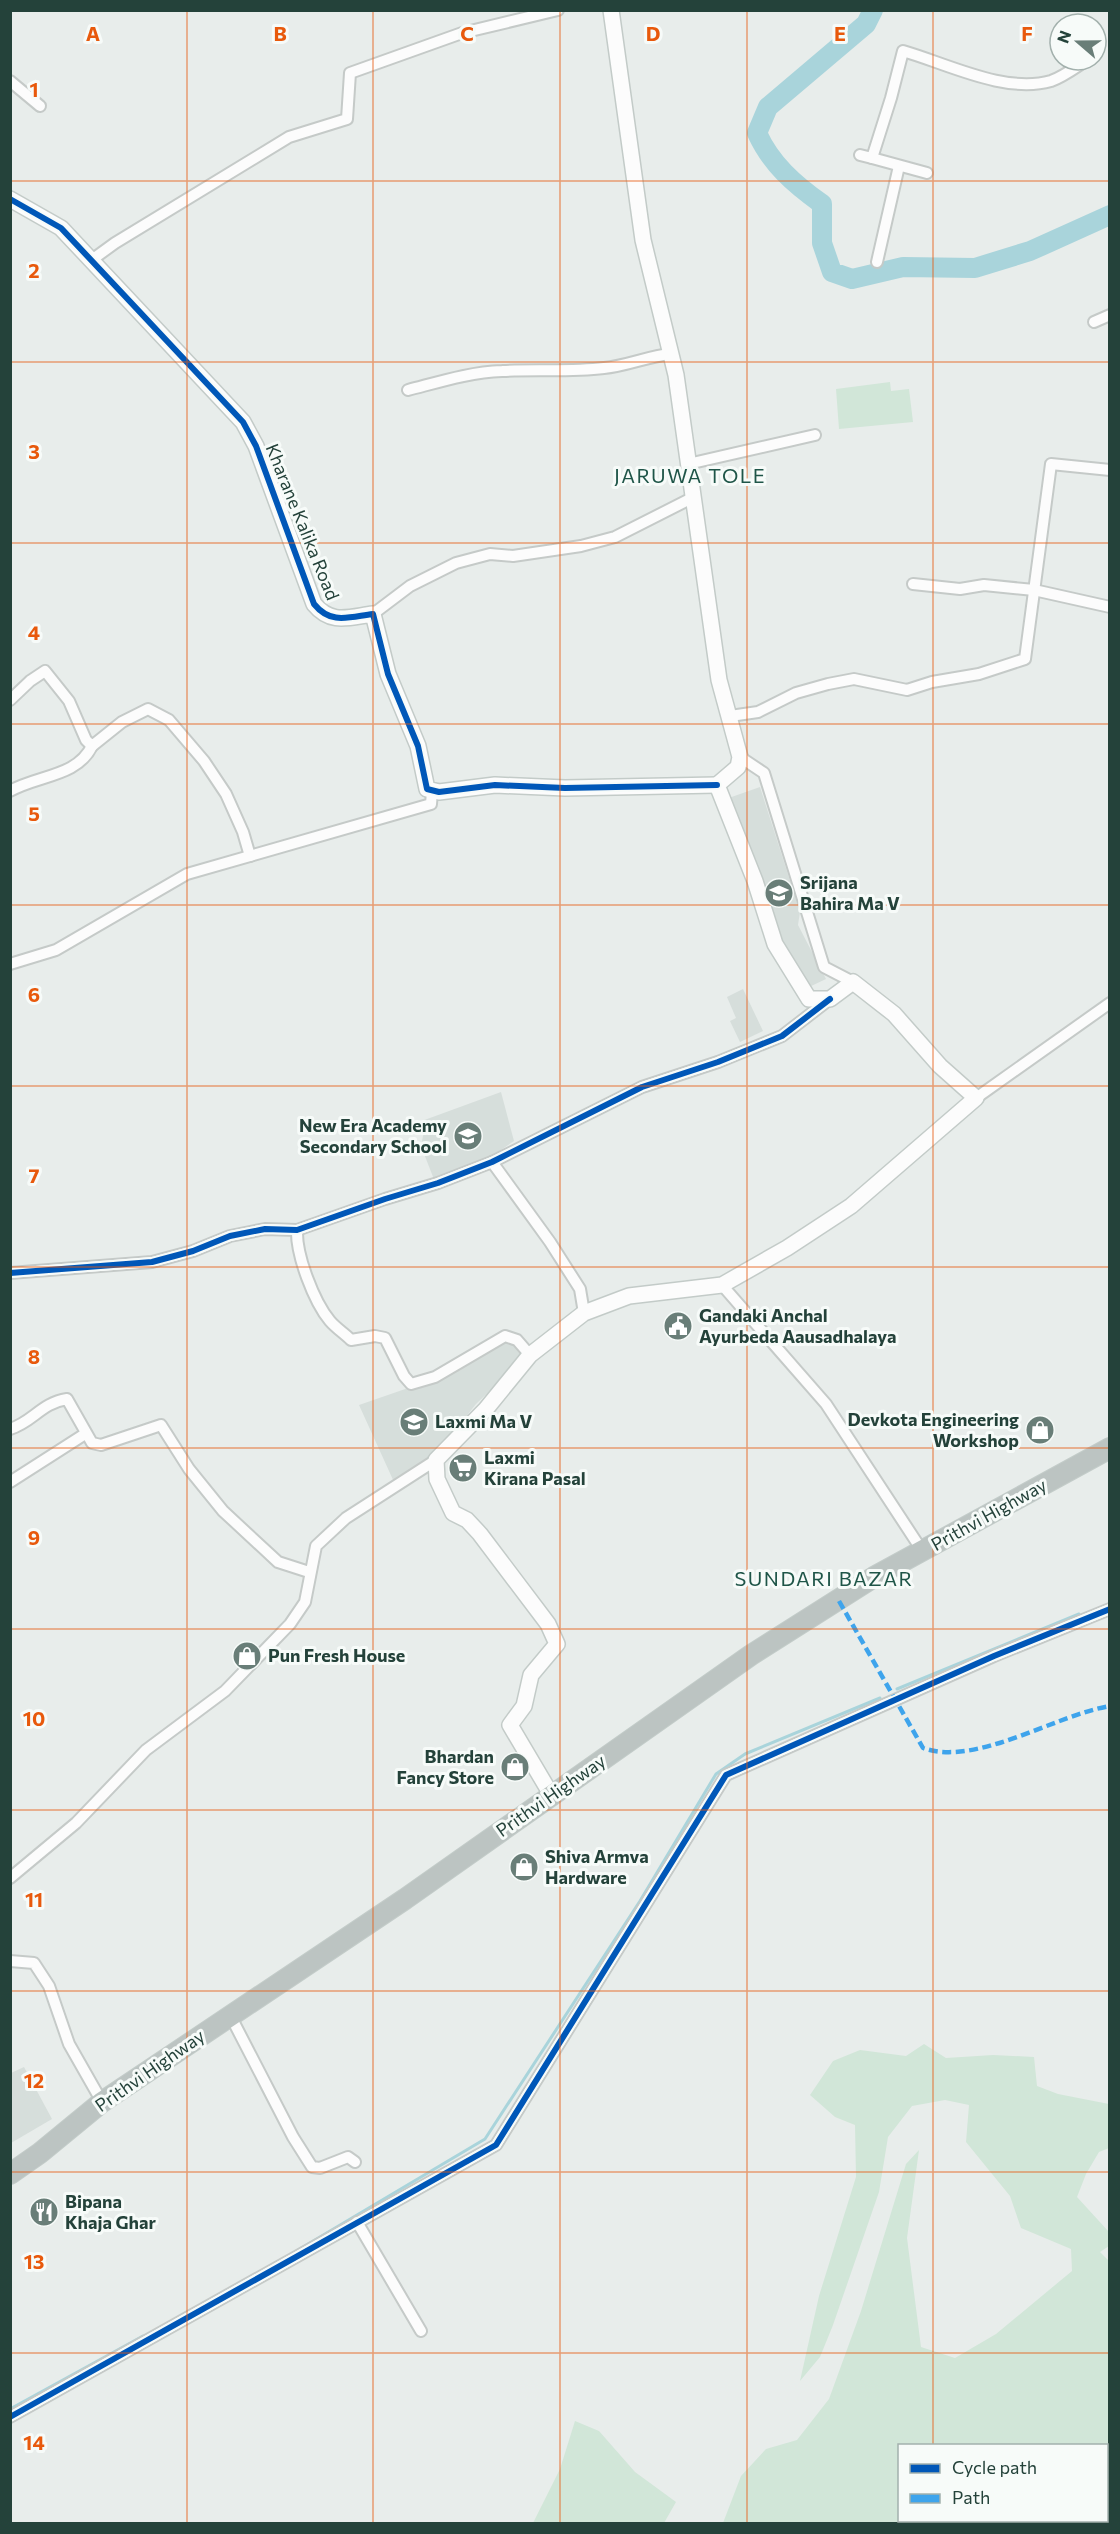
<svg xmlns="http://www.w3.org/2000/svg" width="1120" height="2534" font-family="Commissioner,sans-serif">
  <rect width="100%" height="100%" fill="#e8edeb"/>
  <!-- built -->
  <g fill="#d6dedb">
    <path d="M 760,787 L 800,912 L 798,925 L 826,979 L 807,988 L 784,948 L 723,800 Z"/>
    <path d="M 743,989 L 763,1031 L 740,1042 L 730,1021 L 736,1018 L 727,997 Z"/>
    <path d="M 501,1092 L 514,1141 L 479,1165 L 435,1182 L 421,1146 L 424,1131 L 419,1122 Z"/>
    <path d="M 504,1340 L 514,1342 L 524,1358 L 476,1404 L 449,1438 L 425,1464 L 394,1482 L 359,1405 L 411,1387 Z"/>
    <path d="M 24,2067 L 52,2119 L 11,2143 L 11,2073 Z"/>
  </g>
  <!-- green -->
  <g fill="#d1e6d8" fill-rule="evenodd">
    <path d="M 890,382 L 891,391 L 909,389 L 913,422 L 839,429 L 836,389 Z"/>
    <path d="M 924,2044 L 946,2058 L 993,2055 L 1034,2057 L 1037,2086 L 1058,2094 L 1109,2104 L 1109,2148 L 1099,2152 L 1086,2174 L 1077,2197 L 1109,2232 L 1109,2246 L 1100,2252 L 1110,2262 L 1109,2523 L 723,2523 L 741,2476 L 766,2449 L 797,2440 L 829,2399 L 861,2311 L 906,2164 L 919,2150 L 907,2238 L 921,2347 L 955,2358 L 996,2334 L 1072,2271 L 1071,2249 L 1021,2228 L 1010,2196 L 966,2142 L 969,2105 L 945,2100 L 912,2106 L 888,2137 L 879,2192 L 833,2325 L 820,2357 L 800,2381 L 819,2296 L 856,2177 L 855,2125 L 835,2117 L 810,2095 L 833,2061 L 860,2050 L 906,2056 ZM 900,2446 L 1106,2446 L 1106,2520 L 900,2520 Z"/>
    <path d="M 575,2421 L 599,2431 L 635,2472 L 676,2502 L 664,2523 L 533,2523 L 560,2469 Z"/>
  </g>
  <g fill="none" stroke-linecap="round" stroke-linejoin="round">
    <!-- stream -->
    <g stroke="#a9d4db" stroke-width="3">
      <path d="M 897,1689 L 1079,1614"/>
      <path d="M 298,2250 L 485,2139 L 640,1901 L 716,1774 L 745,1754 L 880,1698"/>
      <path d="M 10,2409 L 143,2336"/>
    </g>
    <!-- river -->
    <path stroke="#a9d4db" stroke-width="20" d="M 873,10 L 866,24 L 768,107 L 757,133 C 771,164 794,184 822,204 L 822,243 L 832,272 L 852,279 L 903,267 L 975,268 L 1030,251 L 1110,215"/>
    <!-- street casing -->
    <g stroke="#c5cac8" stroke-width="14">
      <g id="street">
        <path d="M 10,81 L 40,106"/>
        <path d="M 860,155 L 872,158 L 891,98 L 903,51 C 948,64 1005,94 1051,81 C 1063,77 1076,67 1087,60"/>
        <path d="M 872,158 L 927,173"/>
        <path d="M 93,259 L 115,243 L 289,137 L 347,119 L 350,73 L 462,33 L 558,10"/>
        <path d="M 877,262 L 899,166"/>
        <path d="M 1094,322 L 1110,315"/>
        <path d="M 408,390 C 439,382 470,372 502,371 C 536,369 570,372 604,368 C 627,366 648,356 671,354"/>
        <path d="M 688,464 L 815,435"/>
        <path d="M 913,584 L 960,589 L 984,585 L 1034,590 L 1110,607"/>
        <path d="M 373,614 L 410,586 L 456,563 L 490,554 L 513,556 L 581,546 L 615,537 L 692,498"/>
        <path d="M 10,700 L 30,681 L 45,671 L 69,701 L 86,740 L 92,746 L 122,722 L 148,709 L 169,720 L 204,761 L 226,794 L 243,832 L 250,856"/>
        <path d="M 730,716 L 758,712 L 796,693 L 828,684 L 854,679 L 907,690 L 932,682 L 979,674 L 1025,659 L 1051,464 L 1110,470"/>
        <path d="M 740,757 L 764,773 L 824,967 L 853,982"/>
        <path d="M 10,791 C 38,775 77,777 92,746"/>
        <path d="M 10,964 L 56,950 L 187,874 L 431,804 L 432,792"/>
        <path d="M 976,1098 L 1110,1003"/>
        <path d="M 492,1162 L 550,1242 L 580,1289 L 584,1313"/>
        <path d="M 297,1230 C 296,1255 314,1302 330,1321 C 336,1328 345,1334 351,1340 L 375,1336 L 385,1338 L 404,1376 L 411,1384 L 435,1377 L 505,1336 L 517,1340 L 530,1355"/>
        <path d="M 10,1273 L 152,1262 L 193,1251 L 230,1236 L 265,1229 L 297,1230 L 385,1199 L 438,1183 L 492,1162 L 642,1087 L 718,1062 L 782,1036 L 830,999"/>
        <path d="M 722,1285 L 826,1404 L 923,1552"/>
        <path d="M 10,1429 C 33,1422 41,1403 67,1399 L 92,1443 L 101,1445 L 161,1425 L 189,1469 L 223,1511 L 278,1562 L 309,1572"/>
        <path d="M 10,1482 L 85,1434"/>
        <path d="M 10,1878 L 76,1823 L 146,1750 L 225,1691 L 290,1624 L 305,1602 L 316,1546 L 346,1518 L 436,1460"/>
        <path d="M 10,1961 L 34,1963 L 49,1986 L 69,2044 L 102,2102"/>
        <path d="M 230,2015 L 293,2137 L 312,2167 L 320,2168 L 348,2157 L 355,2162"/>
        <path d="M 357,2222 L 421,2331"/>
        <path d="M 10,2417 L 496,2145 L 726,1775 L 994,1656 L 1110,1609"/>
      </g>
    </g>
    <!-- secondary casing -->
    <g stroke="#c3cbc8" stroke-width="18">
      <g id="secondary">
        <path d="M 10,199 L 61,228 L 243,422 L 256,446 L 314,604 C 331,625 349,617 373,614 L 388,674 L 418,746 L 427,789 L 439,792 L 495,785 L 565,788 L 717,785"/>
        <path d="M 552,1796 L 510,1725 L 524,1706 L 531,1675 L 557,1644 L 548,1624 L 480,1534 L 467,1520 L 453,1513 L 437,1479 L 436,1460 L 486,1409 L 530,1355 L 584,1313 L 629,1296 L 722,1285 L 787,1248 L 851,1206 L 976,1098 L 940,1066 L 894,1014 L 853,982 L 830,999 L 809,999 L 775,944 L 755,881 L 717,785 L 738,767 L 740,757 L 719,680 L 676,375 L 643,240 L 611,10"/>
      </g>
    </g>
    <!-- highway casing -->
    <g stroke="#c3ccc9" stroke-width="22">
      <path id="highway" d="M 10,2174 L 40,2153 L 102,2102 L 405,1899 L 751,1655 L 874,1577 L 1110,1448"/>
    </g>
    <!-- street -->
    <use href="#street" stroke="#fcfcfc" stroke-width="10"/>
    <!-- secondary -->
    <use href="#secondary" stroke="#fcfcfc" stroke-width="15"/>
    <!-- highway -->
    <use href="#highway" stroke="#bcc4c2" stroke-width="20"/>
    <!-- quiet -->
    <path stroke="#3ea4ec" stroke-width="4.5" stroke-dasharray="9 4.5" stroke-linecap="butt" d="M 839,1601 L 923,1748 C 976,1767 1055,1715 1110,1706"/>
    <!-- cycleway casing -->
    <g stroke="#f7fbf9" stroke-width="10">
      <g id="cycleway">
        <path d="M 10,199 L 61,228 L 243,422 L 256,446 L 314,604 C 331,625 349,617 373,614 L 388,674 L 418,746 L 427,789 L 439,792 L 495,785 L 565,788 L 717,785"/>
        <path d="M 10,1273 L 152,1262 L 193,1251 L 230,1236 L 265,1229 L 297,1230 L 385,1199 L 438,1183 L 492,1162 L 642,1087 L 718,1062 L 782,1036 L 830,999"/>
        <path d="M 10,2417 L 496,2145 L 726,1775 L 994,1656 L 1110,1609"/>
      </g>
    </g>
    <!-- cycleway -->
    <use href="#cycleway" stroke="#0057b8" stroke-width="6"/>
  </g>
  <!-- grid -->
  <path fill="none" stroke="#e8590c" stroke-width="1.5" stroke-opacity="0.55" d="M 187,10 L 187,2524M 373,10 L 373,2524M 560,10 L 560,2524M 747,10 L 747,2524M 933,10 L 933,2446M 10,181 L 1110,181M 10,362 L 1110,362M 10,543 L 1110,543M 10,724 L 1110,724M 10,905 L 1110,905M 10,1086 L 1110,1086M 10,1267 L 1110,1267M 10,1448 L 1110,1448M 10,1629 L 1110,1629M 10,1810 L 1110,1810M 10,1991 L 1110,1991M 10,2172 L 1110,2172M 10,2353 L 1110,2353M 933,2520 L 933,2524"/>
  <!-- icons -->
  <defs>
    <g id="school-disc" transform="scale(1.5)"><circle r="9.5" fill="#697e78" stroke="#f7fbf9"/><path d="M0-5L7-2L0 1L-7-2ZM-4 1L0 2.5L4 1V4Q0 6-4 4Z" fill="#fff"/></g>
    <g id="civic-disc" transform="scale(1.5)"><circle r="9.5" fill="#697e78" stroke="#f7fbf9"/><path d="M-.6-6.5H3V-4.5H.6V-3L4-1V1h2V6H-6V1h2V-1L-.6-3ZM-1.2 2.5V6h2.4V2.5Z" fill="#fff"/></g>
    <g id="shop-disc" transform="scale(1.5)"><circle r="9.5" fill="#697e78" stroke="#f7fbf9"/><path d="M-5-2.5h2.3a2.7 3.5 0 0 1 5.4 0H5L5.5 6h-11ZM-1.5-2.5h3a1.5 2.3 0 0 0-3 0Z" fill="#fff"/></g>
    <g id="supermarket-disc" transform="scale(1.5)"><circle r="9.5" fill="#697e78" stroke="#f7fbf9"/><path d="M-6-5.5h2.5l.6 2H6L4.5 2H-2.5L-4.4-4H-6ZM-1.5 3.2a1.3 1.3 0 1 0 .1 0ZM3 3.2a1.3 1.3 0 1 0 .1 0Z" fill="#fff"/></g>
    <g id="restaurant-disc" transform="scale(1.5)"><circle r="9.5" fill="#697e78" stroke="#f7fbf9"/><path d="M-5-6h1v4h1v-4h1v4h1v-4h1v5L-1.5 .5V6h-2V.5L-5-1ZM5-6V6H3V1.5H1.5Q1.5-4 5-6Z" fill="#fff"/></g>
  </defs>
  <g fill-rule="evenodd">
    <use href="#school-disc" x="779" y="893"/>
    <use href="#school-disc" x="468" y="1136"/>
    <use href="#civic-disc" x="678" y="1326"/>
    <use href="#school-disc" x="414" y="1422"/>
    <use href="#shop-disc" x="1040" y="1430"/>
    <use href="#supermarket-disc" x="463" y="1468"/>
    <use href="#shop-disc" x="247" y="1656"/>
    <use href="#shop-disc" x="515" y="1767"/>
    <use href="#shop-disc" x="524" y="1867"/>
    <use href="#restaurant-disc" x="44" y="2212"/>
  </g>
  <g text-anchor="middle" stroke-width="6" stroke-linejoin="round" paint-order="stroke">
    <!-- street labels -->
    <g font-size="18" fill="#24423a" stroke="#f7fbf9">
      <text transform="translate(302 522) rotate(68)" y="6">Kharane Kalika Road</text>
      <text transform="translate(989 1515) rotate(-29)" y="6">Prithvi Highway</text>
      <text transform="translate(551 1796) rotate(-35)" y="6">Prithvi Highway</text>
      <text transform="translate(150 2071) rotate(-35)" y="6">Prithvi Highway</text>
    </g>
    <!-- poi labels -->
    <g font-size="18" font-weight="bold" fill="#24423a" stroke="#f7fbf9" text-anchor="start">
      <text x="800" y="889">Srijana<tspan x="800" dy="21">Bahira Ma V</tspan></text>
      <text x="447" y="1132" text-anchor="end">New Era Academy<tspan x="447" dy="21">Secondary School</tspan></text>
      <text x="699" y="1322">Gandaki Anchal<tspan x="699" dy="21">Ayurbeda Aausadhalaya</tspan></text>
      <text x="1019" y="1426" text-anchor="end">Devkota Engineering<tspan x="1019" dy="21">Workshop</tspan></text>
      <text x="435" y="1428">Laxmi Ma V</text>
      <text x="484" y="1464">Laxmi<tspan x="484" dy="21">Kirana Pasal</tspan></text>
      <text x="268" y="1662">Pun Fresh House</text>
      <text x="494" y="1763" text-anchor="end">Bhardan<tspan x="494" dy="21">Fancy Store</tspan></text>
      <text x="545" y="1863">Shiva Armva<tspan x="545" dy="21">Hardware</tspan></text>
      <text x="65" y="2208">Bipana<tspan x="65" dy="21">Khaja Ghar</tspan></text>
    </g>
    <!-- neighbourhood labels -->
    <g font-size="20" letter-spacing="1.5" fill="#1f5548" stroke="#f7fbf9">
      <text x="690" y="483">JARUWA TOLE</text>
      <text x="824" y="1586">SUNDARI BAZAR</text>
    </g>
  </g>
  <g font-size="20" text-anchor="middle" font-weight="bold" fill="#e8590c" stroke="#f7fbf9" stroke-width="6" stroke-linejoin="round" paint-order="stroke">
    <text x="93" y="41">A</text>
    <text x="280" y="41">B</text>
    <text x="467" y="41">C</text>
    <text x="653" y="41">D</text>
    <text x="840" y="41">E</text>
    <text x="1027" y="41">F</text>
    <text x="34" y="97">1</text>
    <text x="34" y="278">2</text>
    <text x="34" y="459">3</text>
    <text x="34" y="640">4</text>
    <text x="34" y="821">5</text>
    <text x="34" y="1002">6</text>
    <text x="34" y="1183">7</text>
    <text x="34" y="1364">8</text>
    <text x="34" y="1545">9</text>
    <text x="34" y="1726">10</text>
    <text x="34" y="1907">11</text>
    <text x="34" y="2088">12</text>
    <text x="34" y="2269">13</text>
    <text x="34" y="2450">14</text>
  </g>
  <!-- border -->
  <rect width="1120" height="2534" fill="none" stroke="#24423a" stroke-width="24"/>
  <!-- legend -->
  <rect x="898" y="2444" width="210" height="78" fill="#f7fbf9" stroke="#a3b1ad" stroke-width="1.5"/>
  <rect x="910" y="2464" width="30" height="9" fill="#0057b8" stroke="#a3b1ad" stroke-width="1.5"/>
  <text x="952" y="2474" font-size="18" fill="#24423a">Cycle path</text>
  <rect x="910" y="2494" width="30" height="9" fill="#3ea4ec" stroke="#a3b1ad" stroke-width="1.5"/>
  <text x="952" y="2504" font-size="18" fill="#24423a">Path</text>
  <!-- north arrow -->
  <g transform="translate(1078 42) rotate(290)"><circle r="28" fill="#f7fbf9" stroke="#a3b1ad" stroke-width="1.5"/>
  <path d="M0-4.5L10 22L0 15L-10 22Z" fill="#697e78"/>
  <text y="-9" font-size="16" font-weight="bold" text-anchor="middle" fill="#24423a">N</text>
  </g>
</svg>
